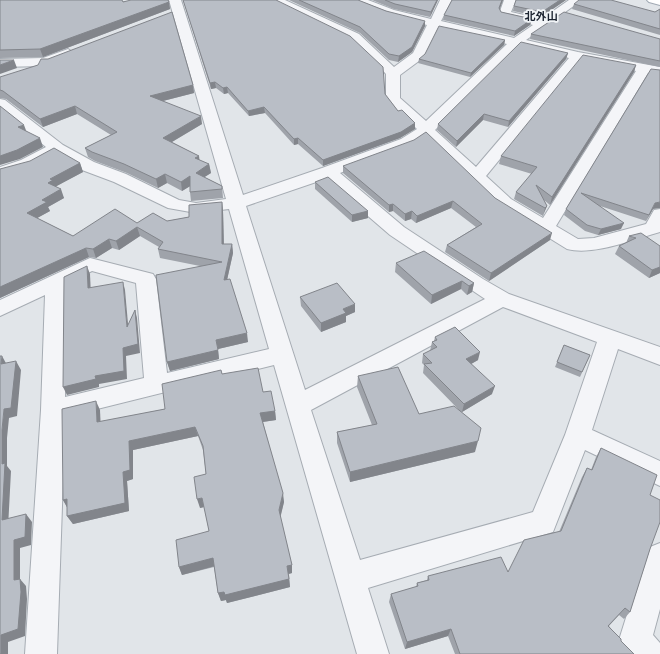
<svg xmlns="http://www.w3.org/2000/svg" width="660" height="654" font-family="Poppins,'Noto Sans JP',sans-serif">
  <rect width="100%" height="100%" fill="#e1e5e9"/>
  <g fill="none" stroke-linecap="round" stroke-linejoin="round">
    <!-- minor casing -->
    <g stroke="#a6acb3" stroke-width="2">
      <g id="minor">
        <path d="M 169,0 L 181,0 L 243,195 L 322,168 L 401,139 L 417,129 L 386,99 L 386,74 L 377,64 L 351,40 L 270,0 L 285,0 L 359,34 L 394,67 L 413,53 L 427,25 L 386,15 L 354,2 L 352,0 L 368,0 L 394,10 L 431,19 L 440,0 L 452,0 L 441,21 L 514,38 L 533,25 L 501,16 L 499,14 L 504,0 L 516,0 L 511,12 L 537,18 L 539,21 L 569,0 L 582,0 L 526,40 L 578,52 L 660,67 L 660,75 L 648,73 L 556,226 L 578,239 L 594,238 L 646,224 L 654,210 L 660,209 L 660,232 C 634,239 594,256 567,249 L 499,207 L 425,137 L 413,145 L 340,173 L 404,227 L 483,279 L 509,294 L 660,347 L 660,365 L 618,349 L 592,430 L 660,461 L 660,486 L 585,450 L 553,532 L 368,588 L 389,654 L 357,654 L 274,365 L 65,417 L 57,654 L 25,654 L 41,410 L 45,295 L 0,316 L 0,300 L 90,258 L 153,274 L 156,279 L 167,373 L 269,349 L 229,209 L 196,213 L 168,208 L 114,182 L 82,170 L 57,155 L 33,168 L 0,177 L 0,167 L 21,160 L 46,147 L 0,110 L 0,99 L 5,100 L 63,145 L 94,162 L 126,174 L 179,200 L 196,203 L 226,199 ZM 438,28 L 507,44 L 426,121 L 400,98 L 400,75 L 423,58 ZM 519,46 L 569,58 L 476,167 L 435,130 ZM 581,60 L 636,71 L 543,218 L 511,199 L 486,176 ZM 325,179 L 390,235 L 485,299 L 305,390 L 246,206 ZM 92,271 L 136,283 L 144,378 L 65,397 L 66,284 ZM 503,307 L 597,342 L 565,435 L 533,512 L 360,560 L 311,410 Z"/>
        <path d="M 68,49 L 74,53 L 73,56 L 45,66 L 0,67 L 0,59 L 43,58 Z"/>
        <path d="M 660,543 L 660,609 L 653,635 L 660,643 L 660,654 L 626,654 L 619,640 L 645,557 L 650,547 Z"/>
      </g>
    </g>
    <!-- major casing -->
    <g stroke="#a1aab4" stroke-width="2">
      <path id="major" d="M 647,0 L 660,0 L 660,5 L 649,2 Z"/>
    </g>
    <!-- minor -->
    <use href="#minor" fill="#f4f5f8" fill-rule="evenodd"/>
    <!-- major -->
    <use href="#major" fill="#fff" fill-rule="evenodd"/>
  </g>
  <!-- wall -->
  <g fill="#9fa3aa">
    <path d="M 0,0 L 169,2 L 170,9 L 43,57 L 0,58 Z"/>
    <path d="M 183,0 L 277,0 L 385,94 L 398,111 L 415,129 L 400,138 L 323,166 L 298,144 L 294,145 L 265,113 L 249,116 L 228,93 L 224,94 L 216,88 L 211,89 Z"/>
    <path d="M 289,0 L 358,0 L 425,26 L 412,52 L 398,62 L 389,60 L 360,33 Z"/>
    <path d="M 372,0 L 438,0 L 430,17 L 394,9 Z"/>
    <path d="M 452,0 L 503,0 L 499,9 L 501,12 L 532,19 L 530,25 L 514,36 L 443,20 L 444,15 Z"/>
    <path d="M 566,0 L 541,17 L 513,11 L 514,6 Z"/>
    <path d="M 574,4 L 655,12 L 660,9 L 660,35 L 572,9 Z"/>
    <path d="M 531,34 L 660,39 L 660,67 L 530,39 Z"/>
    <path d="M 505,40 L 504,45 L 470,77 L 418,63 L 419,59 Z"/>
    <path d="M 568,53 L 566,59 L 508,127 L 483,120 L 456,147 L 437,130 L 438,124 Z"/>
    <path d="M 636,65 L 634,72 L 550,205 L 544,200 L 547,206 L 544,213 L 543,216 L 514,199 L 516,192 L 532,174 L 499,164 L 501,156 Z"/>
    <path d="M 660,70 L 653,209 L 646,221 L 600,206 L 621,229 L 598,235 L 585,231 L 564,215 L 566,209 Z"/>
    <path d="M 0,77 L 193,85 L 194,93 L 163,101 L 202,124 L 172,142 L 199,156 L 199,160 L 209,164 L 211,173 L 204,177 L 222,186 L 223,198 L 191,201 L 190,192 L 190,186 L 182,191 L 167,183 L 158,188 L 127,173 L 95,161 L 88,157 L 85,148 L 111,135 L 77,114 L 43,127 L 6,99 L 0,98 Z"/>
    <path d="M 80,163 L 83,172 L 56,186 L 64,198 L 48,207 L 50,211 L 37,218 L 73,236 L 137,223 L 167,221 L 189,217 L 222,202 L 223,211 L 224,244 L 232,244 L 233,253 L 227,280 L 248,342 L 218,349 L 219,359 L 170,371 L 167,362 L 200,266 L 160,258 L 158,249 L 159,247 L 140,236 L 119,250 L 112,248 L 96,258 L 89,257 L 0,298 L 0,169 Z"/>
    <path d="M 343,166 L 495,198 L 550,240 L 489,281 L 445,252 L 447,245 L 476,227 L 451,208 L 416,223 L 411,219 L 405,221 L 393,211 L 389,212 L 343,173 Z"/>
    <path d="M 315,182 L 368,211 L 368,218 L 352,222 L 315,189 Z"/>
    <path d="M 629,236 L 660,246 L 660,273 L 649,278 L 615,254 L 619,246 L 626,243 Z"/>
    <path d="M 396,263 L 474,283 L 472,292 L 467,295 L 461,289 L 431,304 L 395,272 Z"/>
    <path d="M 300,297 L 355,312 L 346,316 L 346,322 L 321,332 L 301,306 Z"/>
    <path d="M 435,337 L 478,360 L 471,364 L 492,394 L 462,412 L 475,452 L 350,482 L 337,443 L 337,432 L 372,425 L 357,387 L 358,376 L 419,414 L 460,411 L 423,373 L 424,365 L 422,363 L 423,354 L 430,351 L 432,342 L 434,341 Z"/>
    <path d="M 564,345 L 590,355 L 580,377 L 555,367 Z"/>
    <path d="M 222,374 L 263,392 L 275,411 L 276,420 L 263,422 L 284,502 L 280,517 L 292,565 L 292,573 L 289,574 L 290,587 L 227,603 L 226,600 L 221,601 L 218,593 L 214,567 L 182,575 L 179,567 L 209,531 L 204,507 L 200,508 L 206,474 L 203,450 L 198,436 L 133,450 L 133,479 L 127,481 L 129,511 L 73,524 L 67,516 L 67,507 L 63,500 L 100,410 L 100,422 L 165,409 Z"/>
    <path d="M 601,448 L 650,495 L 650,549 L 630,612 L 624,619 L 619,615 L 609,626 L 621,641 L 634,654 L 455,654 L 448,636 L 405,649 L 389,602 L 391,594 L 416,587 L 417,583 L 427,580 L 428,576 L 508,572 L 559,532 L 582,477 L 587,468 L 591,470 L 596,457 Z"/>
  </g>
  <!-- shaded-wall -->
  <g fill="#82858b">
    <path d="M 437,0 L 438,0 L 430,17 L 431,12 Z"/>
    <path d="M 502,0 L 503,0 L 498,14 L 499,8 Z"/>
    <path d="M 560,0 L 566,0 L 541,17 L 542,12 Z"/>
    <path d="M 169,2 L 170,9 L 43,57 L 40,49 Z"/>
    <path d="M 532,19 L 530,25 L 514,36 L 515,31 Z"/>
    <path d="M 425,21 L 425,26 L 412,52 L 398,62 L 399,56 Z"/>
    <path d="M 505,40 L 504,45 L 470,77 L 471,73 Z"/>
    <path d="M 568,53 L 566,59 L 508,127 L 509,121 Z"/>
    <path d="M 14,60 L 17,68 L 0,74 L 0,65 Z"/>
    <path d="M 636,65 L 634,72 L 550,205 L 552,197 Z"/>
    <path d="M 215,82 L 216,88 L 211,89 L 210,83 Z"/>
    <path d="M 193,85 L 194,93 L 151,104 L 150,96 Z"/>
    <path d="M 227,87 L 228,93 L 224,94 L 223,88 Z"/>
    <path d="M 75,106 L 77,114 L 43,127 L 40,119 Z"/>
    <path d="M 264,107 L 265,113 L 249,116 L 248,111 Z"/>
    <path d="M 484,114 L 483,120 L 456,147 L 457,141 Z"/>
    <path d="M 201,116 L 202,124 L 165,146 L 163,138 Z"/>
    <path d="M 415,123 L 415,129 L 400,138 L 323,166 L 323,160 Z"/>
    <path d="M 24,125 L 27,133 L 18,127 Z"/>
    <path d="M 40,138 L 43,147 L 20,159 L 0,165 L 0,156 Z"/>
    <path d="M 298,138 L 298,144 L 294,145 L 294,139 Z"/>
    <path d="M 199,156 L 200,164 L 195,158 Z"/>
    <path d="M 80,163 L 83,172 L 55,187 L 48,183 L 50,179 Z"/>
    <path d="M 209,164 L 211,173 L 197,182 L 196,173 Z"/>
    <path d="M 165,174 L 167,183 L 158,188 L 156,179 Z"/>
    <path d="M 190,176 L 192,185 L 182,191 L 181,182 Z"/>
    <path d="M 61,189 L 64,198 L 48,207 L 50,211 L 30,222 L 27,213 L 42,200 Z"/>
    <path d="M 453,201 L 451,208 L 416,223 L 417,216 Z"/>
    <path d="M 222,202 L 223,211 L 224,253 L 222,244 Z"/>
    <path d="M 660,202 L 660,208 L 653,209 L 646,221 L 655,203 Z"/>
    <path d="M 393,204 L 393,211 L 389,212 L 389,205 Z"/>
    <path d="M 547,206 L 544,213 L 543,216 L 545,208 Z"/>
    <path d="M 368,211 L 368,218 L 352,222 L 352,215 Z"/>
    <path d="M 412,211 L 411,219 L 405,221 L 405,214 Z"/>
    <path d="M 624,223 L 621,229 L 598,235 L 601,229 Z"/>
    <path d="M 137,227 L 140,236 L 119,250 L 116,241 Z"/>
    <path d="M 552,233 L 550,240 L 489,281 L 491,273 Z"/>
    <path d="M 109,239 L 112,248 L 96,258 L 93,249 Z"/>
    <path d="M 232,244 L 233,253 L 225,289 L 224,280 Z"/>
    <path d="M 86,248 L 89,257 L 0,298 L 0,287 Z"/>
    <path d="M 87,266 L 90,274 L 91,296 L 88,288 Z"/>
    <path d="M 660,267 L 660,273 L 649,278 L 652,270 Z"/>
    <path d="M 462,281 L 461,289 L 431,304 L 432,295 Z"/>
    <path d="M 123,282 L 125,290 L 129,335 L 127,327 Z"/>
    <path d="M 474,283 L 472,292 L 467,295 L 469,286 Z"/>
    <path d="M 355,304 L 355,312 L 346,316 L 346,322 L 321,332 L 321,323 L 343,309 Z"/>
    <path d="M 135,310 L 137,318 L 140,353 L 126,356 L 127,379 L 99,384 L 99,387 L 67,395 L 63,387 L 95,376 L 123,348 Z"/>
    <path d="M 247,333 L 248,342 L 218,349 L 216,340 Z"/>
    <path d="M 218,350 L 219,359 L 170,371 L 167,362 Z"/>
    <path d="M 480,352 L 478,360 L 464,368 L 466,359 Z"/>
    <path d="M 2,356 L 7,365 L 1,364 Z"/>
    <path d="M 16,361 L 21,370 L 17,416 L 9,418 L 7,438 L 7,466 L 11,471 L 8,528 L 2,520 L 2,430 L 4,409 Z"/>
    <path d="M 495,386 L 492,394 L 462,412 L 464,404 Z"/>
    <path d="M 96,401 L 100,410 L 101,432 L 97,422 Z"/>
    <path d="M 275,411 L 276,420 L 262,422 L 260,413 Z"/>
    <path d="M 195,427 L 198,436 L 133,450 L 133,479 L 127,481 L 129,511 L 73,524 L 67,516 L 129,441 Z"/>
    <path d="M 478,441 L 475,452 L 350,482 L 350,472 Z"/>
    <path d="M 283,493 L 284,502 L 280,519 L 279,510 Z"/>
    <path d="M 202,498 L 204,507 L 200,508 L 197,499 Z"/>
    <path d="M 67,499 L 68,509 L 63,500 Z"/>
    <path d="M 26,514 L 32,522 L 31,545 L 20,548 L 20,588 L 14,580 L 14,540 Z"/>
    <path d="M 213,558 L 215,566 L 182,575 L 179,567 Z"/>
    <path d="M 292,565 L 292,573 L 288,574 L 287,566 Z"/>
    <path d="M 20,579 L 26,586 L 27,599 L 25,636 L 8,642 L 8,654 L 1,654 L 1,635 Z"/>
    <path d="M 289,579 L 290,587 L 227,603 L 226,600 L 221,601 L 218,593 Z"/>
    <path d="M 451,629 L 448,636 L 405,649 L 407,642 Z"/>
  </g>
  <!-- building -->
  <g fill="#b9bec6" stroke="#82858b">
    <path d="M 0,0 L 122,0 L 123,2 L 131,0 L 168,0 L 169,2 L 40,49 L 0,50 Z"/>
    <path d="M 183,0 L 276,0 L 350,36 L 383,67 L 385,94 L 398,111 L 402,110 L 415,123 L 401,132 L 323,160 L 298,138 L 294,139 L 264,107 L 248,111 L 227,87 L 223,88 L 215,82 L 210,83 Z"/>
    <path d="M 299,0 L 358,0 L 386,11 L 425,21 L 412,47 L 399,56 L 389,54 L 360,27 Z"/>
    <path d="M 385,0 L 437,0 L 431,12 L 395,4 Z"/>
    <path d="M 452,0 L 502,0 L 499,8 L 501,12 L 532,19 L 515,31 L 444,15 Z"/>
    <path d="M 516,0 L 560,0 L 542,12 L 514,6 Z"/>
    <path d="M 579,0 L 611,0 L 655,12 L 660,9 L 660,29 L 574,4 Z"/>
    <path d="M 172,12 L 193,85 L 150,96 L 201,116 L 163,138 L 199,156 L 195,158 L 209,164 L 196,173 L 222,186 L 222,189 L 190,192 L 190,176 L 181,182 L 165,174 L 156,179 L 124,164 L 92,152 L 85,148 L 117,132 L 75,106 L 40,119 L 3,91 L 0,90 L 0,77 L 38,65 L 41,59 L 48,59 Z"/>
    <path d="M 564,12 L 660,39 L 660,61 L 531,34 Z"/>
    <path d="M 439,26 L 505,40 L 471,73 L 419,59 L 425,54 Z"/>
    <path d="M 521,42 L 568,53 L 509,121 L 484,114 L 457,141 L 438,124 Z"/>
    <path d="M 583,55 L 636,65 L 552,197 L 536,185 L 547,206 L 545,208 L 516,192 L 537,167 L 501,156 Z"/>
    <path d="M 0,60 L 14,60 L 0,65 Z"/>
    <path d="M 651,69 L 660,70 L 660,202 L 655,203 L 649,215 L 581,193 L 624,223 L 601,229 L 587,225 L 566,209 Z"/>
    <path d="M 0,106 L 24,125 L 18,127 L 40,138 L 17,150 L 0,156 Z"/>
    <path d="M 426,132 L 495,198 L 552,233 L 491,273 L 447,245 L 482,224 L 453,201 L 417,216 L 412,211 L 405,214 L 393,204 L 389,205 L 343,166 L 414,140 Z"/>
    <path d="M 54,148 L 80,163 L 50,179 L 53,180 L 48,183 L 61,189 L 42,200 L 47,202 L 27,213 L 73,236 L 115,209 L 137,223 L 153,213 L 167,221 L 189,217 L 189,205 L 222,202 L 222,244 L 232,244 L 224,280 L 230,279 L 247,333 L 216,340 L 218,350 L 167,362 L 156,275 L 222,262 L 158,249 L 163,242 L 137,227 L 116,241 L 109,239 L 93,249 L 86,248 L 0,287 L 0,169 L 30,161 Z"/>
    <path d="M 328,177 L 368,211 L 352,215 L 315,182 Z"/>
    <path d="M 641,233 L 660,246 L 660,267 L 652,270 L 619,246 L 636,238 L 629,236 Z"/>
    <path d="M 424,251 L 474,283 L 469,286 L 462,281 L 432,295 L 396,263 Z"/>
    <path d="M 87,266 L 88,288 L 123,282 L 127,327 L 135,310 L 138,344 L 123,348 L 124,371 L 95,376 L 96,379 L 63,387 L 64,277 Z"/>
    <path d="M 337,283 L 355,304 L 343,309 L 346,313 L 321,323 L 300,297 Z"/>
    <path d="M 455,327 L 480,352 L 466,359 L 495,386 L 464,404 L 424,364 L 432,363 L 423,354 L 437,347 L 432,342 L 437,340 L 435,337 Z"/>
    <path d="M 564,345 L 590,355 L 582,372 L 557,362 Z"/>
    <path d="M 0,356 L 2,356 L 1,364 L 16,361 L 11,408 L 4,409 L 2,430 L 2,464 L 5,463 L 2,520 L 26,514 L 25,537 L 14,540 L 14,580 L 20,579 L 21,592 L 18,629 L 1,635 L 1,654 L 0,654 Z"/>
    <path d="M 398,367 L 419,414 L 454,406 L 481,428 L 478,441 L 350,472 L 337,432 L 377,424 L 358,376 Z"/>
    <path d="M 258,368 L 263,392 L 271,391 L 275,411 L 260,413 L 283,493 L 279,510 L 292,565 L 287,566 L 289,579 L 225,595 L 224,592 L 218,593 L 213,558 L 179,567 L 176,540 L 209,531 L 202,498 L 197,499 L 194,477 L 206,474 L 203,446 L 195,427 L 129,441 L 130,470 L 123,472 L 125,503 L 67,516 L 67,499 L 63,500 L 62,409 L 96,401 L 97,422 L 165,409 L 162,384 L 221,370 L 222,374 Z"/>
    <path d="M 601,448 L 657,475 L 650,495 L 660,500 L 660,522 L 650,549 L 630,612 L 625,608 L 608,626 L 621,639 L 621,641 L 634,654 L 460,654 L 451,629 L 407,642 L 391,594 L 418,586 L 417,583 L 429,580 L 428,576 L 501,557 L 508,572 L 524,540 L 561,531 L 587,468 L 592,470 Z"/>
  </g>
  <g text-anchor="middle" stroke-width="3.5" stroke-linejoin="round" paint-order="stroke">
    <!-- far-quarter labels -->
    <g font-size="11" font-weight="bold" fill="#1c2431" stroke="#f1f4f7">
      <text x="541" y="20">北外山</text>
    </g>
  </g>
</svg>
